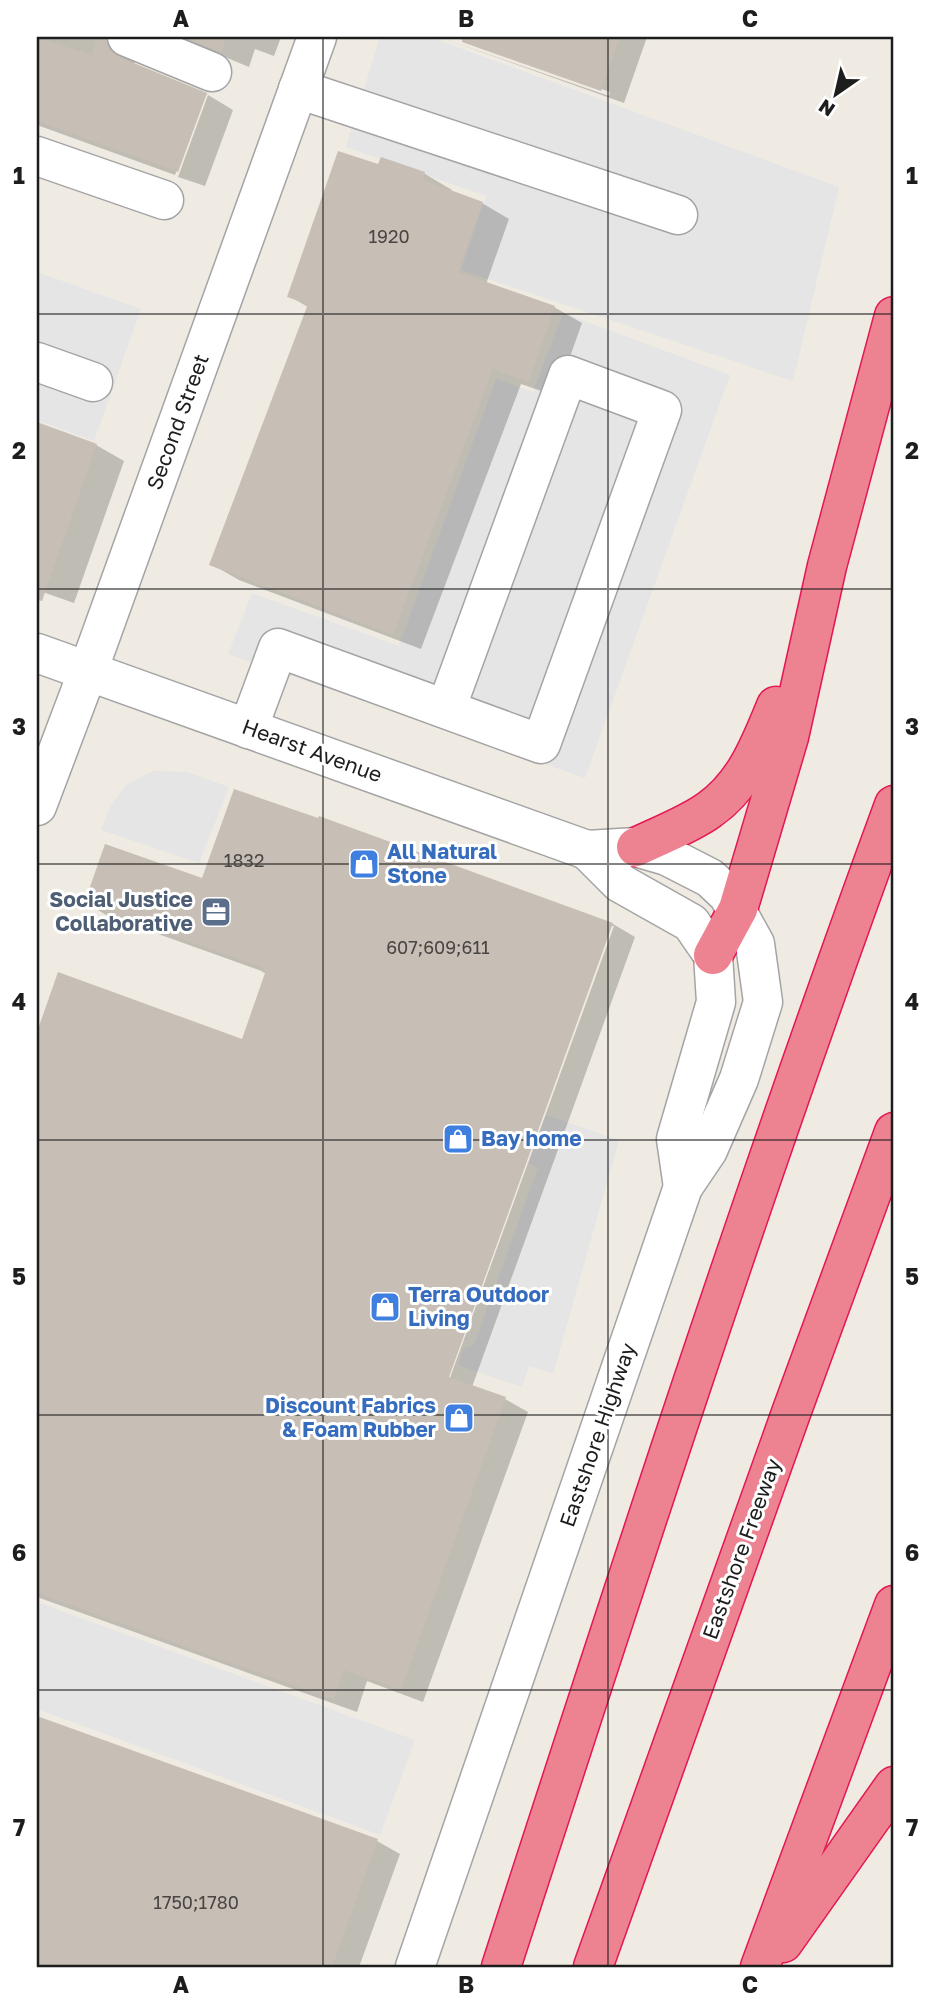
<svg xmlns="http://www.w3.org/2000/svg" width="931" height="2004" font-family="'Golos Text',sans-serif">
  <rect width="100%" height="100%" fill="#efebe2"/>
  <!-- parking -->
  <g fill="#e5e5e5">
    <path d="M 380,37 L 430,37 L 839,187 L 793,381 L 461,270 L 486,196 L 346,147 Z"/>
    <path d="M 37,272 L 141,309 L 94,441 L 37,420 Z"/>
    <path d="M 563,313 L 730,375 L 585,778 L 228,654 L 252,593 L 399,646 L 496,379 L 533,392 Z"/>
    <path d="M 153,771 L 187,772 L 229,787 L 199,863 L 101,830 L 110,806 L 126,785 Z"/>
    <path d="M 546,1115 L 619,1140 L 553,1374 L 529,1366 L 522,1387 L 458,1365 L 464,1348 L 474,1345 L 538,1168 L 529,1163 Z"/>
    <path d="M 37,1602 L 415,1740 L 380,1835 L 37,1709 Z"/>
  </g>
  <!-- shadow -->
  <g fill="#0003" fill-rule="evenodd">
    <path d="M 37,37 L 140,37 L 132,57 L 136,66 L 208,95 L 204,95 L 175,175 L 37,125 Z"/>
    <path d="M 177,37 L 281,37 L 274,56 L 255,49 L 249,67 Z"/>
    <path d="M 439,37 L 609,96 L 610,92 L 454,37 L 647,37 L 624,103 Z"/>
    <path d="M 208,95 L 233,110 L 205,186 L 178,177 Z"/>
    <path d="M 382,159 L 425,174 L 452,190 L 451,192 L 482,203 L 509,219 L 486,284 L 554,307 L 582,323 L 556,396 L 521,384 L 421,649 L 239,580 L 211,564 L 308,307 L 289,296 L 379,167 Z"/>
    <path d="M 37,424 L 96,445 L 124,461 L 74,603 L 37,590 Z"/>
    <path d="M 320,818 L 613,924 L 635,937 L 472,1387 L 505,1399 L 528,1412 L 423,1702 L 367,1681 L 357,1712 L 37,1597 L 37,1037 L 60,974 L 243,1041 L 267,973 L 108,916 L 86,903 L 203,880 L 319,821 ZM 610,926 L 614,926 L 447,1386 L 444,1384 Z"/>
    <path d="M 37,1718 L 377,1841 L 400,1854 L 359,1967 L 37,1967 Z"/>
  </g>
  <!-- building -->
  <g fill="#c7beb5">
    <path d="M 37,37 L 92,55 L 96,37 L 106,37 L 109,50 L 119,57 L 207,93 L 178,172 L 37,121 Z"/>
    <path d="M 184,37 L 227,37 L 221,52 Z"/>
    <path d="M 463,37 L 620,37 L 601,91 L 462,42 Z"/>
    <path d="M 338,151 L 378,164 L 381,157 L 425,172 L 423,180 L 483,202 L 458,272 L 555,306 L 529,382 L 493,369 L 393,635 L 209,565 L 308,304 L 287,297 Z"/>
    <path d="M 37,422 L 97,444 L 42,601 L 37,600 Z"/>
    <path d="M 234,789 L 318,818 L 319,816 L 613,923 L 449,1377 L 506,1397 L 401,1690 L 344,1670 L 334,1700 L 37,1593 L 37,1032 L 58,972 L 242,1039 L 265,973 L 262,972 L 264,968 L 84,904 L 105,844 L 202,878 Z"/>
    <path d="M 37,1716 L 378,1839 L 332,1967 L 37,1967 Z"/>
  </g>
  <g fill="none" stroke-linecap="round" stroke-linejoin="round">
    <!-- minor casing -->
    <g stroke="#a4a4a4" stroke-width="41">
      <g id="minor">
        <path d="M 127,37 L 212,72"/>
        <path d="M 298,89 L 678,215"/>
        <path d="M 37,156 L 164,200"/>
        <path d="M 37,362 L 93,382"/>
        <path d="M 37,653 L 587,850 L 636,847 L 667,856 L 710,878 L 728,895 L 755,944 L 763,1002 L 739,1079 L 708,1150 L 683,1187 L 415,1967"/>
        <path d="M 248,729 L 278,648 L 541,744 L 662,410 L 568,375 L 446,709"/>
        <path d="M 37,806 L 88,671 L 317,37"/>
        <path d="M 587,850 L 620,883 L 691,923 L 713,955 L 716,1002 L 676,1139 L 683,1187"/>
      </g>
    </g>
    <!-- highway casing -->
    <g stroke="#e51753" stroke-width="41">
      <g id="highway">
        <path d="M 636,847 C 659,836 690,824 709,810 C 745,785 760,745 776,706"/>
        <path d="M 713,955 L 738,909 L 789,737 L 827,566 L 894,316"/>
        <path d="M 783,1943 L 894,1786"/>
        <path d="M 501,1967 C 627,1578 753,1189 894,805"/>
        <path d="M 593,1967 L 791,1413 L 894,1132"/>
        <path d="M 760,1967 L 894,1605"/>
      </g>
    </g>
    <!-- minor -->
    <use href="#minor" stroke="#fff" stroke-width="38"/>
    <!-- highway -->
    <use href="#highway" stroke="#ed8391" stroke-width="38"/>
  </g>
  <!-- grid -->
  <path fill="none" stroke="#1d1d1d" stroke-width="2" stroke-opacity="0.55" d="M 323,37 L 323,1967M 608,37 L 608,1967M 37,314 L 894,314M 37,589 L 894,589M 37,864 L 894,864M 37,1140 L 894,1140M 37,1415 L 894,1415M 37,1690 L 894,1690"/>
  <!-- icons -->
  <defs>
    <g id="shop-square" transform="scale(1.575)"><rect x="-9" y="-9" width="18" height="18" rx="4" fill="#3f7fe0" stroke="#fff"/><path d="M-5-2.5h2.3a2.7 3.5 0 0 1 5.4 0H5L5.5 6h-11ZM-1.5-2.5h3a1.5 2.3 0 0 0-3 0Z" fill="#fff"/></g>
    <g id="office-square" transform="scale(1.575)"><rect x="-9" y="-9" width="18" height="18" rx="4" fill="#5c6f8a" stroke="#fff"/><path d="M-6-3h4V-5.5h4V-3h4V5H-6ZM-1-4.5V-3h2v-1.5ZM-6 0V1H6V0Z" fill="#fff"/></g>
  </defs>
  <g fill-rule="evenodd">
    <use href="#shop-square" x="364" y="864"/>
    <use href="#office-square" x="216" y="912"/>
    <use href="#shop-square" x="458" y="1139"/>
    <use href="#shop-square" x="385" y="1307"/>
    <use href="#shop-square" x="459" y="1418"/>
  </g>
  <g text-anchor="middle" stroke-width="6" stroke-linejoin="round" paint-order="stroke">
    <!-- number labels -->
    <g font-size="18" fill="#484543">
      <text x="389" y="243">1920</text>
      <text x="244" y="867">1832</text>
      <text x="438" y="954">607;609;611</text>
      <text x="196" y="1909">1750;1780</text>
    </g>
    <!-- street labels -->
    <g font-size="21" fill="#1d1d1d" stroke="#fff">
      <text transform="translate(178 422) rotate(-70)" y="7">Second Street</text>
      <text transform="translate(312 751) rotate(20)" y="7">Hearst Avenue</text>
      <text transform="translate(598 1435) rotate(-71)" y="7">Eastshore Highway</text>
      <text transform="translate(742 1549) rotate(-70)" y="7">Eastshore Freeway</text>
    </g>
    <!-- shop labels -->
    <g font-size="21" font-weight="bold" fill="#366cbe" stroke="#fff" text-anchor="start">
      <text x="387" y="859">All Natural<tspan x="387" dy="24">Stone</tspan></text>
      <text x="481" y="1146">Bay home</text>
      <text x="408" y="1302">Terra Outdoor<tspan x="408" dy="24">Living</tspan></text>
      <text x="436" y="1413" text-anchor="end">Discount Fabrics<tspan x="436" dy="24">&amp; Foam Rubber</tspan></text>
    </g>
    <!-- service labels -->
    <g font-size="21" font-weight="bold" fill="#4e5e75" stroke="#fff" text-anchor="end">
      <text x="193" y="907">Social Justice<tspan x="193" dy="24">Collaborative</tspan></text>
    </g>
  </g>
  <!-- border -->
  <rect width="931" height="2004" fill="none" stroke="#ffffff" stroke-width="77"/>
  <!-- north arrow -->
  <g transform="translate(836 94) rotate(214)" stroke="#ffffff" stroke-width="5" paint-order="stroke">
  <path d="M0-5L12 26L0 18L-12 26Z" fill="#1d1d1d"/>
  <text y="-10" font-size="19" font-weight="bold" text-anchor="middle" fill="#1d1d1d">N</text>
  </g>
  <rect x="38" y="38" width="854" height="1928" fill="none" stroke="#1d1d1d" stroke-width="2.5"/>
  <g font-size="23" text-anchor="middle" font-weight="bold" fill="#1d1d1d">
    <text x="181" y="27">A</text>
    <text x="466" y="27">B</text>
    <text x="750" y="27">C</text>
    <text x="19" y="184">1</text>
    <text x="912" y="184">1</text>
    <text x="19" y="459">2</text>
    <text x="912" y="459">2</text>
    <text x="19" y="735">3</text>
    <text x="912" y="735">3</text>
    <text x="19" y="1010">4</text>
    <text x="912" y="1010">4</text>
    <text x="19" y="1285">5</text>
    <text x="912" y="1285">5</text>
    <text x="19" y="1561">6</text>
    <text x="912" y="1561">6</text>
    <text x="19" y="1836">7</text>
    <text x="912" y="1836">7</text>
    <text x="181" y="1993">A</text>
    <text x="466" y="1993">B</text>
    <text x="750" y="1993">C</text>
  </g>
</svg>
